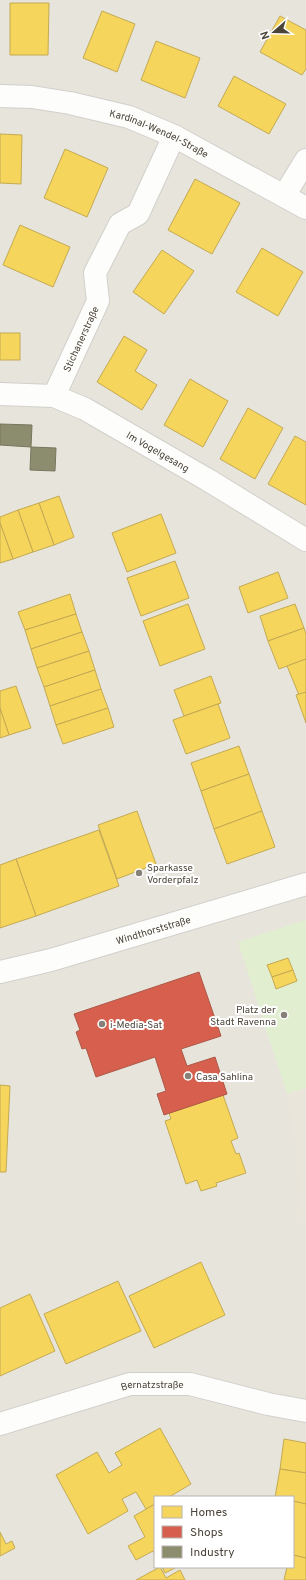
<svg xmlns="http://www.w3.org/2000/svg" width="306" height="1580" font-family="Overpass,sans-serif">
  <rect width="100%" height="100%" fill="#f4f2ee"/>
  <!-- residential -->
  <path fill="#e7e4dc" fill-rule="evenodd" d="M 0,0 L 306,0 L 306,1580 L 0,1580 ZM 155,1497 L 293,1497 L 293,1567 L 155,1567 Z"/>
  <!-- education -->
  <path fill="#eae5da" d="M 306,1088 L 306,1223 L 299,1222 L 297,1214 L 299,1202 L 297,1157 L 287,1094 Z"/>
  <!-- green -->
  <path fill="#e1eecf" d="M 306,920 L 306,1088 L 287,1094 L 238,942 Z"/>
  <!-- homes -->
  <g fill="#f6d55c" stroke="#c3aa52">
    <path d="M 10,3 L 49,3 L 48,55 L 10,55 Z"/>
    <path d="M 102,11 L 135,24 L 117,72 L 83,58 Z"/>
    <path d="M 280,16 L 306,30 L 306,69 L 302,75 L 260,52 Z"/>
    <path d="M 156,41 L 200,58 L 185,98 L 141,80 Z"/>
    <path d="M 234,76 L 286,104 L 269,134 L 218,106 Z"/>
    <path d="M 0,134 L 22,135 L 21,184 L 0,183 Z"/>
    <path d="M 65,149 L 108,168 L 87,217 L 44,198 Z"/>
    <path d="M 195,179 L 240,203 L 212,254 L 168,230 Z"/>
    <path d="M 20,225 L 70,247 L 53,287 L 3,265 Z"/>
    <path d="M 262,248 L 303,272 L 278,316 L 236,292 Z"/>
    <path d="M 162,250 L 194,271 L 164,314 L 133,292 Z"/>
    <rect x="0" y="333" width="20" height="27"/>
    <path d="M 124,336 L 147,350 L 135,371 L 157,385 L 142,410 L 97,382 Z"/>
    <path d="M 190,379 L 228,401 L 203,447 L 164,425 Z"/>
    <path d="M 248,408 L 283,428 L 255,479 L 220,459 Z"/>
    <path d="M 295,436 L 306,442 L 306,505 L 268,484 Z"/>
    <path d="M 59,496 L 74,537 L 54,545 L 39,503 Z"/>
    <path d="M 39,503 L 54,545 L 33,552 L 18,510 Z"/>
    <path d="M 18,510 L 33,552 L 13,559 L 0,523 L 0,517 Z"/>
    <path d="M 161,514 L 176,553 L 127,572 L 112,533 Z"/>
    <path d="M 0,523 L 13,559 L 0,563 Z"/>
    <path d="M 175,561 L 189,598 L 141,616 L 127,578 Z"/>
    <path d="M 278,572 L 288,598 L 248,613 L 239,587 Z"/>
    <path d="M 70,594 L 76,614 L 25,630 L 18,612 Z"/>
    <path d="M 188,604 L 205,649 L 160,666 L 143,621 Z"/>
    <path d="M 295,604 L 304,628 L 268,641 L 260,616 Z"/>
    <path d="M 76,614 L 82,632 L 31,649 L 25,630 Z"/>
    <path d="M 304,628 L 306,634 L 306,659 L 279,669 L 268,641 Z"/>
    <path d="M 82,632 L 89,651 L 37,668 L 31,649 Z"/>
    <path d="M 89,651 L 95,670 L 44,687 L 37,668 Z"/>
    <path d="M 306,659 L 306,692 L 299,695 L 287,666 Z"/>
    <path d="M 95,670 L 101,689 L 50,706 L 44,687 Z"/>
    <path d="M 211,676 L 221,703 L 184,716 L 174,690 Z"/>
    <path d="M 16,686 L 31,728 L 9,735 L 0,708 L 0,691 Z"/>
    <path d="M 101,689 L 108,708 L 56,725 L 50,706 Z"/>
    <path d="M 306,692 L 306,723 L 296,695 Z"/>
    <path d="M 218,704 L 230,738 L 186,754 L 173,720 Z"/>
    <path d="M 0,708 L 9,735 L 0,738 Z"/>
    <path d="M 108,708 L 114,727 L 63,744 L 56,725 Z"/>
    <path d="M 239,746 L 249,774 L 201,791 L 191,763 Z"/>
    <path d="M 249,774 L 262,811 L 214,829 L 201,791 Z"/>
    <path d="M 137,811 L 156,864 L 117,879 L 98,825 Z"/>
    <path d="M 262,811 L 275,847 L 227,864 L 214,829 Z"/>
    <path d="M 99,830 L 119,886 L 36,916 L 16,859 Z"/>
    <path d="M 16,859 L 36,916 L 0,928 L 0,865 Z"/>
    <path d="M 288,958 L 293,970 L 272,977 L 267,965 Z"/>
    <path d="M 293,970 L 297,981 L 276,989 L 272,977 Z"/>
    <path d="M 0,1085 L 10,1086 L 6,1172 L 0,1172 Z"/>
    <path d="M 223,1095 L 238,1138 L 231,1141 L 236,1154 L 239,1153 L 246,1173 L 216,1183 L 217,1186 L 201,1191 L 197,1180 L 186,1184 L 165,1121 L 171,1119 L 169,1113 Z"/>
    <path d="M 201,1262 L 225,1315 L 154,1348 L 129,1296 Z"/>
    <path d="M 118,1281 L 141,1331 L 66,1364 L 44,1314 Z"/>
    <path d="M 30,1294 L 55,1351 L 0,1376 L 0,1308 Z"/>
    <path d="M 160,1428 L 191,1484 L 169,1497 L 155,1497 L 155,1504 L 146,1509 L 136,1492 L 122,1499 L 128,1511 L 88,1534 L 56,1475 L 97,1452 L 109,1473 L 122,1465 L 115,1453 Z"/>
    <path d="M 284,1439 L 306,1443 L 306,1473 L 280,1469 Z"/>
    <path d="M 280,1469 L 306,1473 L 306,1504 L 293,1501 L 293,1497 L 275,1497 Z"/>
    <path d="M 293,1501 L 306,1504 L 306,1558 L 293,1555 Z"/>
    <path d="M 155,1504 L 155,1554 L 153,1551 L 136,1560 L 128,1546 L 145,1537 L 134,1516 Z"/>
    <path d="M 0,1532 L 6,1544 L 12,1541 L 15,1548 L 0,1556 Z"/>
    <path d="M 293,1555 L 306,1558 L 306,1580 L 284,1580 L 287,1567 L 293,1567 Z"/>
    <path d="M 160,1567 L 166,1578 L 180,1570 L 185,1580 L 136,1580 Z"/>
    <path d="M 162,1567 L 177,1567 L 165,1573 Z"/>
  </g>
  <!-- shops -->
  <path fill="#d6604d" stroke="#ac5847" d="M 199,972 L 221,1036 L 181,1049 L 187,1066 L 215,1057 L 227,1094 L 164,1115 L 157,1094 L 166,1091 L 155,1057 L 96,1077 L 86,1048 L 82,1049 L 76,1032 L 80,1030 L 74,1014 Z"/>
  <!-- industry -->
  <g fill="#8c8c6e" stroke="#78765e">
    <path d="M 0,424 L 32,425 L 31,447 L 0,445 Z"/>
    <path d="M 31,447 L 56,448 L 55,471 L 30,470 Z"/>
  </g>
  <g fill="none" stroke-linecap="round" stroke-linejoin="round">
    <!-- minor casing -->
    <g stroke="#d2d0cb" stroke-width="24">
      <g id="minor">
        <path id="s1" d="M 0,96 L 32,97 L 70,103 L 129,117 L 174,136 L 306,208"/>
        <path d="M 284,196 L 306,160"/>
        <path id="s2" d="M 0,394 L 54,396 L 85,409 L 208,480 L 306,540"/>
        <path id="s3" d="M 54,396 L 98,301 L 95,273 L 120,224 L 138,214 L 174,136"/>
        <path id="s4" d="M 0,972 L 51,960 L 306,884"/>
        <path id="s5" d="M 0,1424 L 130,1384 L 190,1384 L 268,1404 L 306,1411"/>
      </g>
    </g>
    <!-- minor -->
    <use href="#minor" stroke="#fdfdfc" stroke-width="22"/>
  </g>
  <!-- markers -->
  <g fill="#868178" stroke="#fff" stroke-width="1.5">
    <circle cx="139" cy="873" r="4"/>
    <circle cx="284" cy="1015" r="4"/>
    <circle cx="102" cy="1024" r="4"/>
    <circle cx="188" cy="1076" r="4"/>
  </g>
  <g text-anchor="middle" stroke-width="4" stroke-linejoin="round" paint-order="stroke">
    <!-- street labels -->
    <g font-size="10" fill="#4b4439" stroke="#fff">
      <text dy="4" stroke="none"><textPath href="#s1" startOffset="165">Kardinal-Wendel-Straße</textPath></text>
      <text dy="4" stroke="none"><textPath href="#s3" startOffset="63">Stichanerstraße</textPath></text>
      <text dy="4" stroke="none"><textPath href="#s2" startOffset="172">Im Vogelgesang</textPath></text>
      <text dy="4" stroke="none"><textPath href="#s4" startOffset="159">Windthorststraße</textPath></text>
      <text dy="4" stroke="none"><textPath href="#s5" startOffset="158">Bernatzstraße</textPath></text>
    </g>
    <!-- poi labels -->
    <g font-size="10" fill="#4b4439" stroke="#fff" text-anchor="start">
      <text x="147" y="871">Sparkasse<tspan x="147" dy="12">Vorderpfalz</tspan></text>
      <text x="276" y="1013" text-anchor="end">Platz der<tspan x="276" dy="12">Stadt Ravenna</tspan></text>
      <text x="110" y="1028">i-Media-Sat</text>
      <text x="196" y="1080">Casa Sahlina</text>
    </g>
  </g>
  <!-- legend -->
  <rect x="154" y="1496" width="140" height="72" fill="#ffffff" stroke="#b7b4b0"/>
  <rect x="162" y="1506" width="20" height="12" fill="#f6d55c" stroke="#b7b4b0"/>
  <text x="190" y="1516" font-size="12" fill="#4b4439">Homes</text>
  <rect x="162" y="1526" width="20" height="12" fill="#d6604d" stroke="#b7b4b0"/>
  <text x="190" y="1536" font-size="12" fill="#4b4439">Shops</text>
  <rect x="162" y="1546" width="20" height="12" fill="#8c8c6e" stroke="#b7b4b0"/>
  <text x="190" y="1556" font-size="12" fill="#4b4439">Industry</text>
  <!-- north arrow -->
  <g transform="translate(274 32) rotate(250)" stroke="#ffffff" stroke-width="3" paint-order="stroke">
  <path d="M0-3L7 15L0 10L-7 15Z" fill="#4b4439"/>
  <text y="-6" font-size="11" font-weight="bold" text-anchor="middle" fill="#4b4439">N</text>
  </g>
</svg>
